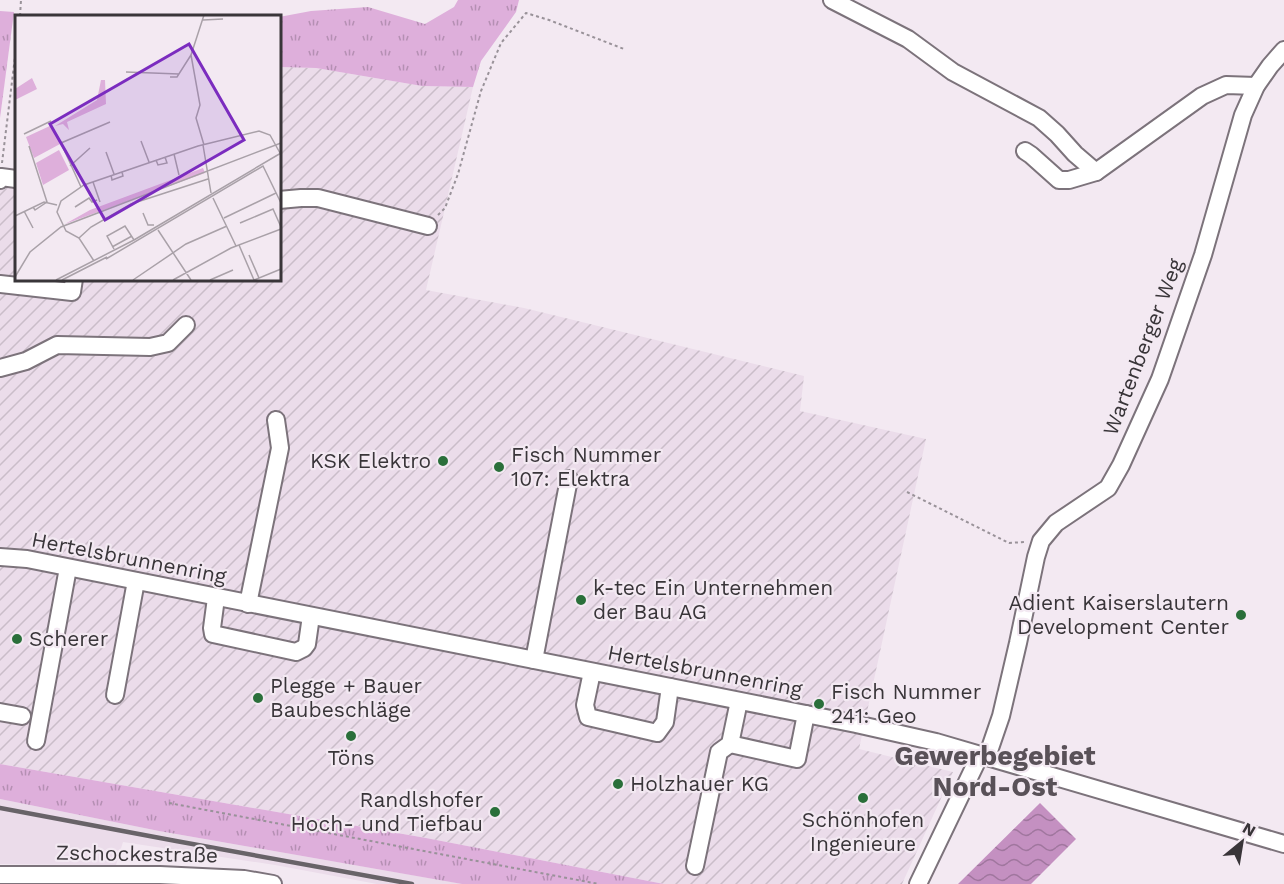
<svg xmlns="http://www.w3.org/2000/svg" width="1284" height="884" font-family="'Work Sans',sans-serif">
  <defs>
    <pattern id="industrial-furrows" width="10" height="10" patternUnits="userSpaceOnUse" patternTransform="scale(1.5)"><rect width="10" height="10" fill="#ebdcea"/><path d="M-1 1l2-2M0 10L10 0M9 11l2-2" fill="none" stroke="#cabdc9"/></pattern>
    <pattern id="grass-tufts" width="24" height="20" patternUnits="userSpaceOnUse" patternTransform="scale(1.5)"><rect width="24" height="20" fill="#deafdb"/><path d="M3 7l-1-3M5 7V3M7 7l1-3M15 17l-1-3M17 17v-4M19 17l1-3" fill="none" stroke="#b58fb3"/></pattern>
    <pattern id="water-waves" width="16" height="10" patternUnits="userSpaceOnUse" patternTransform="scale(1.5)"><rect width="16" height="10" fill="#c490c1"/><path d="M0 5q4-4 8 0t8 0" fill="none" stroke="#a0769e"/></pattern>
  </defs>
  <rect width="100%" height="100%" fill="#f3e9f2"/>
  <!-- built -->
  <path fill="#ebdcea" d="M 0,799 L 159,831 L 463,884 L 377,884 L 275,865 L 123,842 L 116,865 L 0,864 Z"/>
  <!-- industrial -->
  <path fill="url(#industrial-furrows)" d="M 279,67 L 316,68 L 422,86 L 473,87 L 426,290 L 524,308 L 804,376 L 800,411 L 926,439 L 859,749 L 953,772 L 902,884 L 664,884 L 426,838 L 0,764 L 0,176 L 16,177 L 16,279 L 279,279 Z"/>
  <!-- grass -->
  <g fill="url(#grass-tufts)">
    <path d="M 458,0 L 519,0 L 516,12 L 481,61 L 473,87 L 422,86 L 316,68 L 279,67 L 279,17 L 311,11 L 368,7 L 425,24 L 454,7 Z"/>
    <path d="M 0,11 L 14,12 L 0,118 Z"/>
    <path d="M 0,764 L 426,838 L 664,884 L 462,884 L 159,831 L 0,799 Z"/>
  </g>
  <!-- water -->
  <path fill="url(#water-waves)" d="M 1040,803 L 1076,839 L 1031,884 L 958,884 Z"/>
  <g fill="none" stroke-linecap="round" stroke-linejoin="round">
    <!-- minor casing -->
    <g stroke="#7c737b" stroke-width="20">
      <g id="minor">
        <path d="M 832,0 L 908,39 L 953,72 L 1039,118 L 1057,134 L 1075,154 L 1096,172"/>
        <path d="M 1025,151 L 1031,155 L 1059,180 L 1069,180 L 1096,172 L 1202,96 L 1226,85 L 1256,86"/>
        <path d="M 0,180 L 1,177 L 16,179"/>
        <path d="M 279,200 L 301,198 L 318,198 L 428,226"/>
        <path d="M 0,284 L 72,292 L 74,279"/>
        <path d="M 0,368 L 26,361 L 57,345 L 150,347 L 168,343 L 186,325"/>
        <path d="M 0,557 L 27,559 L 856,724 L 936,742 L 1284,844"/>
        <path d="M 216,598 L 212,628 L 213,634 L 296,652 L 304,648 L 307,644 L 311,616"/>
        <path d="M 248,604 L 280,448 L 276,420"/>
        <path d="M 534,660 L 569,479"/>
        <path d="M 592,672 L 585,705 L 588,717 L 657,733 L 665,722 L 670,687"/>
        <path d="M 115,695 L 136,581"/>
        <path d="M 0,712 L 22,716"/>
        <path d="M 36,741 L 68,568"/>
        <path d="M 730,744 L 797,759 L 806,714"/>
        <path d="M 987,757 L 1001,716 L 1018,643 L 1036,557 L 1041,541 L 1056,523 L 1108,488 L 1121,465 L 1160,379 L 1203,255 L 1243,115 L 1256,86 L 1270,66 L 1284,50"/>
        <path d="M 695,866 L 719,752 L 730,744 L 739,701"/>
        <path d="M 0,875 L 160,875 L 244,879 L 273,884"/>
        <path d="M 918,884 L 980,755"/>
      </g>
    </g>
    <!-- path -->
    <g stroke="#999299" stroke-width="2" stroke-dasharray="3 3" stroke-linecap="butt">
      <path d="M 20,16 L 21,0"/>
      <path d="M 2,163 L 16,49"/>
      <path d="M 438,215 L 445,208 L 458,174 L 481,91 L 501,43 L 526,13 L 549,20 L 624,49"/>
      <path d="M 907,492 L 1009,543 L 1024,542"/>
      <path d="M 169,803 L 599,884"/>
    </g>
    <!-- minor -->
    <use href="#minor" stroke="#fff" stroke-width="16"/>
    <!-- rail -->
    <path stroke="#686368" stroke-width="4.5" d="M 0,808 L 176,841 L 412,884"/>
  </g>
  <!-- markers -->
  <g fill="#2a6f3a" stroke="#f3e9f2" stroke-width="2">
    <circle cx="443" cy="461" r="6"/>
    <circle cx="499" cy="467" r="6"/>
    <circle cx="581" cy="600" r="6"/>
    <circle cx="1241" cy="615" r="6"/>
    <circle cx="17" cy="639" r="6"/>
    <circle cx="258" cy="698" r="6"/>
    <circle cx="819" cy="704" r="6"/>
    <circle cx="351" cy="736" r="6"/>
    <circle cx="618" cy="784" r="6"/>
    <circle cx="863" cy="798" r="6"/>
    <circle cx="495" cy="812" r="6"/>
  </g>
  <g text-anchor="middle" stroke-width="4.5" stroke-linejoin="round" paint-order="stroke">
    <!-- street labels -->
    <g font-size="21" fill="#393539" stroke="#f3e9f2">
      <text transform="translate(1143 347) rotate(-69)" y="7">Wartenberger Weg</text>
      <text transform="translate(129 558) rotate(11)" y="7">Hertelsbrunnenring</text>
      <text transform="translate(705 671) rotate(11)" y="7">Hertelsbrunnenring</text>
      <text transform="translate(137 854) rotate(1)" y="7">Zschockestraße</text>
    </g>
    <!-- poi labels -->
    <g font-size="21" fill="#393539" stroke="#f3e9f2" text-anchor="start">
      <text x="511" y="462">Fisch Nummer<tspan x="511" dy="24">107: Elektra</tspan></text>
      <text x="431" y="468" text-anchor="end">KSK Elektro</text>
      <text x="593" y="595">k-tec Ein Unternehmen<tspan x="593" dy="24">der Bau AG</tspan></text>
      <text x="1229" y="610" text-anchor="end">Adient Kaiserslautern<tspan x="1229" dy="24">Development Center</tspan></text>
      <text x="29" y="646">Scherer</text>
      <text x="270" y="693">Plegge + Bauer<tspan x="270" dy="24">Baubeschläge</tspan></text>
      <text x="831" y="699">Fisch Nummer<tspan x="831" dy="24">241: Geo</tspan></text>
      <text x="351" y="765" text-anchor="middle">Töns</text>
      <text x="630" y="791">Holzhauer KG</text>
      <text x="483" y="807" text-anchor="end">Randlshofer<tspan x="483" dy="24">Hoch- und Tiefbau</tspan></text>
      <text x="863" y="827" text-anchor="middle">Schönhofen<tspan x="863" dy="24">Ingenieure</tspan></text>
    </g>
    <!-- district labels -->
    <g font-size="27" font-weight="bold" fill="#595158" stroke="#f3e9f2">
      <text x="995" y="765">Gewerbegebiet<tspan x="995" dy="31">Nord-Ost</tspan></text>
    </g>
  </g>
  <!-- overview -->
  <g transform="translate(15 15)">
    <rect width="266" height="266" fill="#f3e9f2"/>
    <path d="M 17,63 L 22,74 L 0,85 L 0,74 ZM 86,65 L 90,65 L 91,89 L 52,107 L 54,115 L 48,109 L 40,111 L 82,85 ZM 37,110 L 45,129 L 19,143 L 11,122 ZM 44,135 L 54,155 L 28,170 L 21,148 ZM 188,153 L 190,158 L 50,209 L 75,195 Z" fill="#deafdb"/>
    <path fill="none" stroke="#a9a1a8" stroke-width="1.5" d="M 188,5 L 208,4M 111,57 L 164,59M 155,62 L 162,62 L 176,40M 9,119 L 36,106M 126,126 L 134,147M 188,130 L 196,178M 189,130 L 181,103 L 185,90 L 176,40 L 189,0M 14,131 L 32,187 L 20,195 L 18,192M 91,137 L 99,159M 159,139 L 164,160M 141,145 L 143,150 L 152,148 L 150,142M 55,151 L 75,133M 96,160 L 97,165 L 108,161 L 107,157M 78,167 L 85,187M 66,172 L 46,128 L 95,107M 198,183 L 221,231M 60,192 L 74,183 L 77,187 L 82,185M 9,196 L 18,213M 128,198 L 133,210 L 139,210M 0,201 L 29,187 L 42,190M 209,203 L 261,178M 225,208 L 258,194 L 266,212M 143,215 L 176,265M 64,223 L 76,212 L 116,189 L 193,164M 224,230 L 239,265M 97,232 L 117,221M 99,234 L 92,221 L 110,211 L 119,225M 234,240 L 244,263M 91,244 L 248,151 L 266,188M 79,246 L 64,223 L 51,216 L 42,197 L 46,186 L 69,170 L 183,131 L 244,116 L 255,120 L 265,138M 0,262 L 15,237 L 46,212 L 266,128M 41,265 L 119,225 L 266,138M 47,265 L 92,242M 118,265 L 171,229 L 212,211M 158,265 L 216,233 L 266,214M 195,265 L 218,255M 239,265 L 266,254"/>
    <path fill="#7b2cbf" fill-opacity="0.15" stroke="#7b2cbf" stroke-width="3" d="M 174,29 L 229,125 L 90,205 L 35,109 Z"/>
    <rect width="266" height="266" fill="none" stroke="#393539" stroke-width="3"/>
  </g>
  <!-- north arrow -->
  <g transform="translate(1242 842) rotate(30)" stroke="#f3e9f2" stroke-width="4.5" paint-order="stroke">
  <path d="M0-4.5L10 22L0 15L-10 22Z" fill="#393539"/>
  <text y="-9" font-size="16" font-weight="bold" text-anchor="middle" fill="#393539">N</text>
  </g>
</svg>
